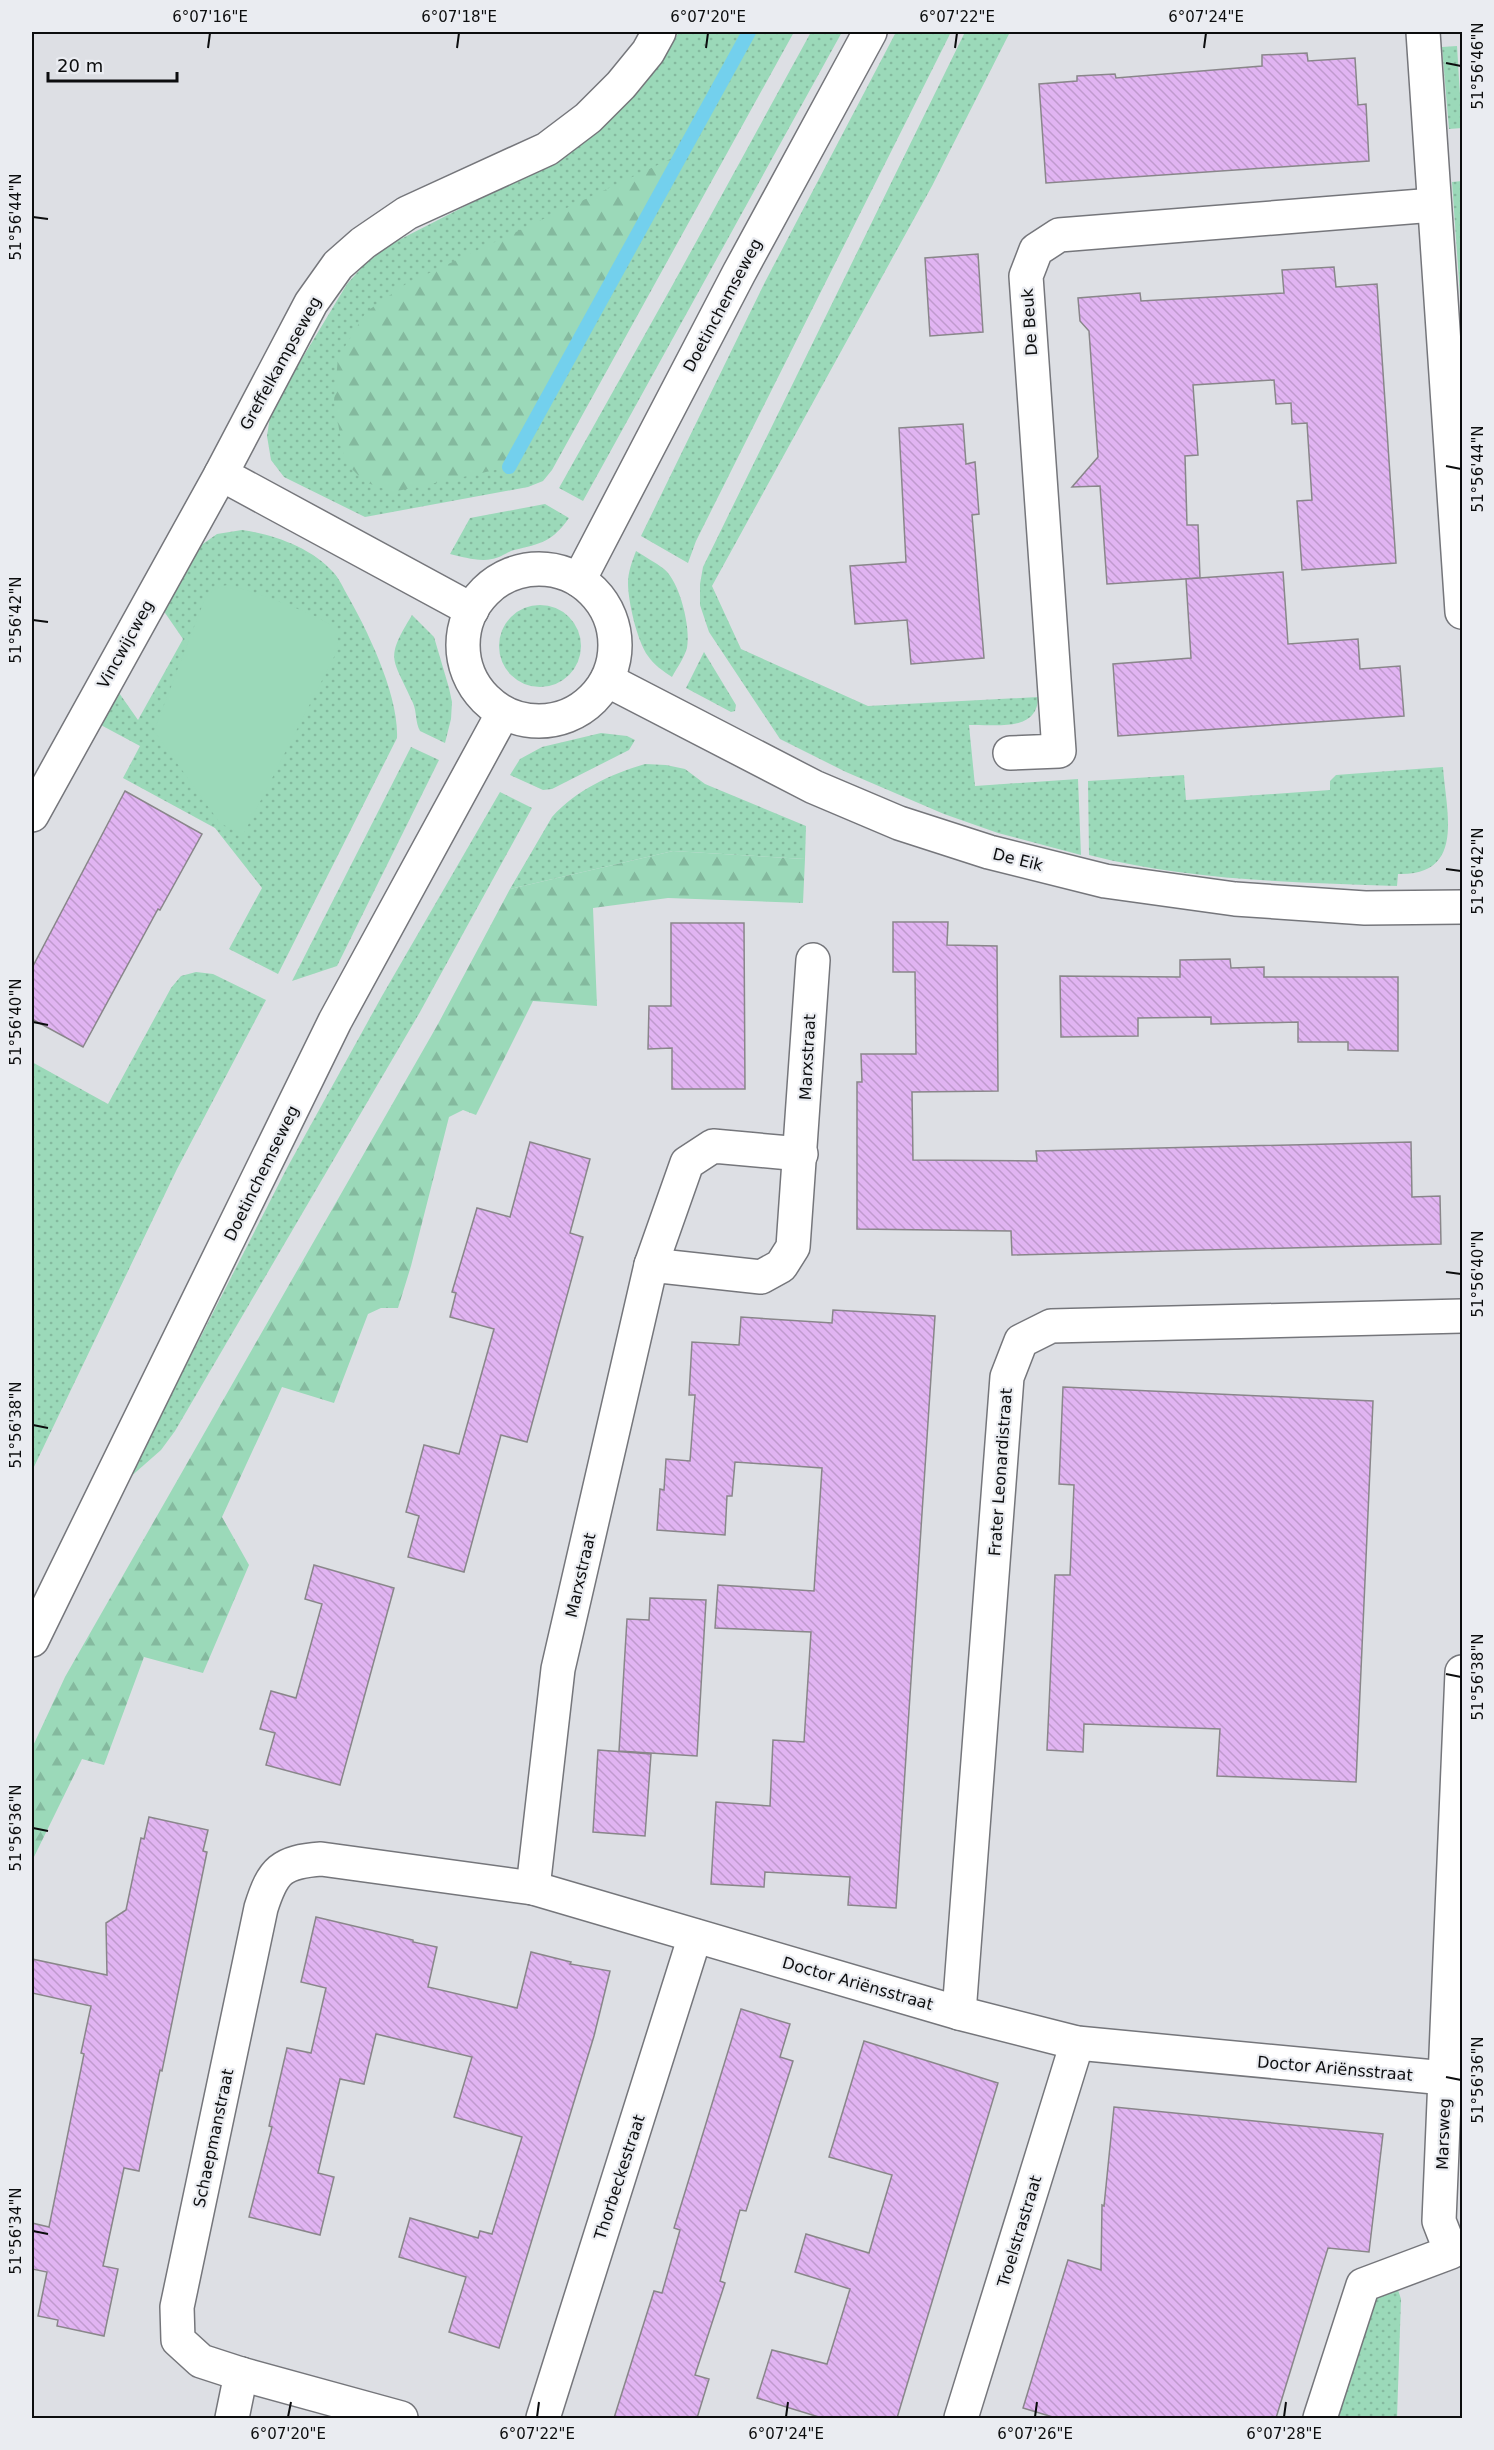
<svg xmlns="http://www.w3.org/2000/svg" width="1494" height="2450" font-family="'DejaVu Sans',sans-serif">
  <defs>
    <pattern id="grass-dots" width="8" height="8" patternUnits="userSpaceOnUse" patternTransform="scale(1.5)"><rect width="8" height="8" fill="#9bd9b9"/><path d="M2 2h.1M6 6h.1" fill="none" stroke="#84b99e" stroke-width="1.8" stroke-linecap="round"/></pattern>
    <pattern id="forest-firs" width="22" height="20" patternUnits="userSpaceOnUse" patternTransform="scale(1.5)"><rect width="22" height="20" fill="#9bd9b9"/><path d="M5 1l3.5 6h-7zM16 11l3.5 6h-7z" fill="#84b99e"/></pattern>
    <pattern id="building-back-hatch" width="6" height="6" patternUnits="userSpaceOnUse" patternTransform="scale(1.5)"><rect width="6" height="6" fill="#e1b4f2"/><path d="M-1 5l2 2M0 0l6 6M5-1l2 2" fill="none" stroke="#c09ace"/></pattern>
  </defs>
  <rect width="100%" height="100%" fill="#dddfe4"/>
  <!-- grass -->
  <g fill="url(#grass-dots)">
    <path d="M 679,32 L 794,32 L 552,470 L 543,481 L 528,487 L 365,517 L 284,477 L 271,460 L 267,436 L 271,410 L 347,284 L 364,265 L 389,245 L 569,153 L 600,129 L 641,89 Z"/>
    <path d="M 811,32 L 842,32 L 583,501 L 559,488 L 672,286 Z"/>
    <path d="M 896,32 L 951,32 L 696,541 L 688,563 L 641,536 L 765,282 Z"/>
    <path d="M 965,32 L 1010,32 L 932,186 L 712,586 L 741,649 L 868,706 L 1038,697 C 1038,733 994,724 969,725 L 975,786 L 1078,779 L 1081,855 L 998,833 L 944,814 L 846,772 L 780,739 L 709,632 L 700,605 L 700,584 L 703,567 Z"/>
    <path d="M 1457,46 L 1462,128 L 1449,129 L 1442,47 Z"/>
    <path d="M 1462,181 L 1462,309 L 1461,309 L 1452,182 Z"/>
    <path d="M 545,504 L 569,518 C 553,541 541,544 514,550 C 507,552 500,558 492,559 C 479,562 463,557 450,554 L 470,518 Z"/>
    <path d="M 242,530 C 273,534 312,548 333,572 C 338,577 342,585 345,591 C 367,629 399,695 397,738 L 278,974 L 229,949 L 262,888 L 215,828 L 123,778 L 140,746 L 99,724 L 117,690 L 138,720 L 183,639 L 161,607 L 200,546 L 217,534 Z"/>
    <path d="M 636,551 C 645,557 655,562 664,569 C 680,582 691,628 687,648 C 684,658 677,668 672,677 C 663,671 654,665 648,656 C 637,641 628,601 628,583 C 628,572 632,562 636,551 Z"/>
    <circle cx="540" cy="646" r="41"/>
    <path d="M 412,615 L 434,637 L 449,688 L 452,702 L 451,719 L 445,743 L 420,731 C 415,722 417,712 413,703 C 393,657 384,661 412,615 Z"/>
    <path d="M 704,652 L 736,705 L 735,711 L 731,712 L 686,688 Z"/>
    <path d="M 601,733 L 627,736 L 635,740 L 629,750 L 552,789 L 543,790 L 510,775 L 520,759 L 542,747 Z"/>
    <path d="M 411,747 L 439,760 L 337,966 L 292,981 Z"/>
    <path d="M 645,764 L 666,765 L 685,769 L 705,784 L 806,826 L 805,859 L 673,851 L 510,889 L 552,817 C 576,790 611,774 645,764 Z"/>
    <path d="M 1443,767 C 1446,812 1466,876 1398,874 L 1397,886 C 1294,882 1190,881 1089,855 L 1088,781 L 1184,775 L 1186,800 L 1330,790 L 1330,781 L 1336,775 Z"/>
    <path d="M 500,792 L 532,808 L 420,1012 L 175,1431 L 161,1450 L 128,1479 L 287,1168 L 382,996 Z"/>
    <path d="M 196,972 L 213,974 L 266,1000 L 177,1169 L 32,1471 L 32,1062 L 108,1104 L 171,988 L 181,976 Z"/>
    <path d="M 1393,2275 L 1401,2299 L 1397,2418 L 1322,2418 L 1363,2291 Z"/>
  </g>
  <!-- forest -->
  <g fill="url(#forest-firs)">
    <path d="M 683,153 L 509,467 L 393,492 L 365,482 L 345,462 L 334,401 L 338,358 L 366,312 L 406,284 Z"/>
    <path d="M 673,851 L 805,859 L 803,903 L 668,898 L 593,908 L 597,1006 L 533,1001 L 476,1115 L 463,1110 L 449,1117 L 411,1266 L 398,1308 L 381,1308 L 368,1314 L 334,1403 L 282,1387 L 222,1517 L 249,1565 L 203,1673 L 144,1657 L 104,1765 L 82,1759 L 32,1861 L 32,1748 L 65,1677 L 438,1024 L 510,889 Z"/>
  </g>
  <!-- pitch -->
  <path fill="#9bd9b9" d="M 229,585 C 248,590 319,614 331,626 C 339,635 339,643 336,653 L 243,835 L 220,823 L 154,731 L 204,601 C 210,591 217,586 229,585 Z"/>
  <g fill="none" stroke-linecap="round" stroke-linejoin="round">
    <!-- stream -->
    <path stroke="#73d0ed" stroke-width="14" d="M 509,467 L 749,32"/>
  </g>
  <!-- building -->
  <g fill="url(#building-back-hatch)" stroke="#89868a" stroke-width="1.5">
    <path d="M 1307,53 L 1308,61 L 1355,58 L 1358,105 L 1366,104 L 1369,161 L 1046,183 L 1039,84 L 1077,81 L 1077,76 L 1115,74 L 1116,78 L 1262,66 L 1262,55 Z"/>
    <path d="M 978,254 L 983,332 L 930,336 L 925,258 Z"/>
    <path d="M 1334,267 L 1336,287 L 1377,284 L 1396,563 L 1302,570 L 1297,501 L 1312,500 L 1307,423 L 1292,424 L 1291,403 L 1276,404 L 1274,380 L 1193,385 L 1198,455 L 1185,456 L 1187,525 L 1198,525 L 1200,578 L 1107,584 L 1100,486 L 1072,487 L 1098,457 L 1089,331 L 1080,321 L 1078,298 L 1140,293 L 1141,301 L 1284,293 L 1282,270 Z"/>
    <path d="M 963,424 L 966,464 L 975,462 L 979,514 L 972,515 L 984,658 L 911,664 L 907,620 L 855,624 L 850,566 L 906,562 L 899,428 Z"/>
    <path d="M 1283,572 L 1288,644 L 1358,639 L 1360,669 L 1400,666 L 1404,716 L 1118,736 L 1113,664 L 1191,658 L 1186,579 Z"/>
    <path d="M 125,791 L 202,834 L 160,910 L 158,909 L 83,1047 L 32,1019 L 32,968 Z"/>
    <path d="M 893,922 L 948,922 L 947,945 L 997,946 L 998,1091 L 912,1092 L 913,1160 L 1037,1161 L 1036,1151 L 1411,1142 L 1412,1197 L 1440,1196 L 1441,1244 L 1012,1255 L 1011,1231 L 857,1229 L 857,1082 L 862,1082 L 861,1054 L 916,1054 L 915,972 L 893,972 Z"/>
    <path d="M 671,923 L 744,923 L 745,1089 L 672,1089 L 672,1048 L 648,1049 L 649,1006 L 671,1006 Z"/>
    <path d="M 1230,959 L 1231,968 L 1264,967 L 1264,977 L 1398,977 L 1398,1051 L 1348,1050 L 1348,1042 L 1298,1042 L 1298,1022 L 1211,1024 L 1211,1017 L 1138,1018 L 1138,1036 L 1061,1037 L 1060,976 L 1180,977 L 1180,960 Z"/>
    <path d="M 530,1142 L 590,1159 L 570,1233 L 583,1237 L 527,1442 L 501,1435 L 464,1572 L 408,1557 L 419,1516 L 406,1512 L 424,1445 L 459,1454 L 494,1329 L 450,1317 L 456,1293 L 452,1292 L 477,1208 L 510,1217 Z"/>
    <path d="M 833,1310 L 935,1316 L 896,1908 L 848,1905 L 850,1877 L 765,1872 L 764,1887 L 711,1884 L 716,1802 L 770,1806 L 773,1740 L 804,1742 L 811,1632 L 715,1628 L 718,1585 L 814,1591 L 822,1468 L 735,1462 L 732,1496 L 727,1496 L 725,1535 L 657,1530 L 660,1489 L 664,1490 L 666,1459 L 690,1461 L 695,1395 L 689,1395 L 692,1342 L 739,1345 L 741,1317 L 832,1323 Z"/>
    <path d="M 1063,1387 L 1373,1401 L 1356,1782 L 1217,1776 L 1220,1729 L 1084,1724 L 1083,1752 L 1047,1750 L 1055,1575 L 1070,1575 L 1074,1485 L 1059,1484 Z"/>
    <path d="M 314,1565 L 394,1588 L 340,1785 L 266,1765 L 275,1733 L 260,1729 L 271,1691 L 296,1698 L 322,1604 L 305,1599 Z"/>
    <path d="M 650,1598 L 706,1600 L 697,1756 L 619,1751 L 627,1619 L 649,1620 Z"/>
    <path d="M 598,1750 L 651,1754 L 645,1836 L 593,1832 Z"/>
    <path d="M 149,1817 L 208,1830 L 203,1851 L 207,1852 L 162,2071 L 160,2070 L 139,2171 L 124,2168 L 103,2266 L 118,2269 L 104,2336 L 57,2326 L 58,2320 L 38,2316 L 47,2272 L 32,2269 L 32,2223 L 49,2227 L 84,2054 L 81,2053 L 91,2006 L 32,1993 L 32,1959 L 107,1975 L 106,1923 L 126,1910 L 141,1838 L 144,1839 Z"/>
    <path d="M 316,1917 L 413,1940 L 413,1942 L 437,1947 L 428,1987 L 517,2008 L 531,1952 L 571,1962 L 570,1964 L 610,1971 L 594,2036 L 499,2348 L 449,2332 L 466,2277 L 399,2257 L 410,2218 L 478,2238 L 480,2231 L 492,2234 L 522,2137 L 454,2117 L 472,2057 L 376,2034 L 364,2084 L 340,2079 L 318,2173 L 334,2177 L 320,2235 L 249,2217 L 272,2127 L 269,2126 L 287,2048 L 311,2053 L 326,1988 L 301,1982 Z"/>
    <path d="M 741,2009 L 790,2024 L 780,2057 L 793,2061 L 746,2211 L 740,2210 L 720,2281 L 725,2283 L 695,2375 L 709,2379 L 697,2418 L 614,2418 L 654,2291 L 662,2293 L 680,2230 L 674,2228 Z"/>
    <path d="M 864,2041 L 998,2083 L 897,2418 L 822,2418 L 757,2398 L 772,2350 L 827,2364 L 850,2289 L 795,2272 L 806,2234 L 869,2253 L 880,2215 L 892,2175 L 829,2157 Z"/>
    <path d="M 1114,2107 L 1383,2134 L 1369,2252 L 1328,2248 L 1276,2418 L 1056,2418 L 1023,2408 L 1068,2260 L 1101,2270 L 1102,2205 L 1104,2206 Z"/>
  </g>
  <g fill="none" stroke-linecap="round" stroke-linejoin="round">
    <!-- street casing -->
    <g stroke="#75767b" stroke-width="36">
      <g id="street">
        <path d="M 1423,32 L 1462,612"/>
        <path d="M 472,610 L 221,474 L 311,303 L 338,265 L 363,243 L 407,213 L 547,149 L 588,118 L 621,85 L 648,52 L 659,32"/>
        <path d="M 607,680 L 814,787 L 899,823 L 989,852 L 1105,881 L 1235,899 L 1365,908 L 1462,907"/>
        <path d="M 1010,753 L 1059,751 L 1026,276 L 1036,250 L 1059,235 L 1434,205"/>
        <path d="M 32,815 L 221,474"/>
        <path d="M 651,1265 L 687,1163 L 713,1146 L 801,1154"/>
        <path d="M 533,1888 L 558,1669 L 651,1265 L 761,1277 L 781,1266 L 793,1247 L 813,960"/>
        <path d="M 959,2013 L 1007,1377 L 1021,1341 L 1051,1326 L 1462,1316"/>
        <path d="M 232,2418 L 241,2374"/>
        <path d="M 401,2418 L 241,2374 L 201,2361 L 178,2340 L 177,2307 L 261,1908 C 273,1870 281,1862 321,1859 L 533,1888 L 959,2013 L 1077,2043 L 1445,2078"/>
        <path d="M 543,2418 L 695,1936"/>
        <path d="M 961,2418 L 1077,2043"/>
        <path d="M 1320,2418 L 1363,2285 L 1451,2252 L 1439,2221 L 1462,1672"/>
      </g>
    </g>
    <!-- secondary casing -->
    <g stroke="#75767b" stroke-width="36">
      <g id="secondary">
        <circle cx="539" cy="645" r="76"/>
        <path d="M 579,580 L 739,273 L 870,32"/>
        <path d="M 32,1640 L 335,1021 L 503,713"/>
      </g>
    </g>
    <!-- street -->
    <use href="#street" stroke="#fff" stroke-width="33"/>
    <!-- secondary -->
    <use href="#secondary" stroke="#fff" stroke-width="33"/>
  </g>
  <!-- ticks -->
  <path fill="none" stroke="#0c0d0e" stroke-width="2" d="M 208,48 L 210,33M 457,48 L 459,33M 706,48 L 708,33M 955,48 L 957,33M 1204,48 L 1206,33M 1446,63 L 1461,66M 33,217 L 48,219M 1446,466 L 1461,469M 33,620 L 48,622M 1446,869 L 1461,871M 33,1022 L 48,1025M 1446,1272 L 1461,1274M 33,1425 L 48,1428M 1446,1674 L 1461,1677M 33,1828 L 48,1831M 1446,2077 L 1461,2080M 33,2231 L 48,2234M 288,2417 L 291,2402M 537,2417 L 539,2402M 786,2417 L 788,2402M 1035,2417 L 1037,2402M 1284,2417 L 1286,2402"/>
  <g text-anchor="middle" stroke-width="4.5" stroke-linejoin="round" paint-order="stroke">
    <!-- street labels -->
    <g font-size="16" fill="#0c0d0e" stroke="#eaecf1">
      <text transform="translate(722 305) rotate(-62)" y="6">Doetinchemseweg</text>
      <text transform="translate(1029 322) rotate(-94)" y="6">De Beuk</text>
      <text transform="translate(280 363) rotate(-61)" y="6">Greffelkampseweg</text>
      <text transform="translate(125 644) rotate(-61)" y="6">Vincwijcweg</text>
      <text transform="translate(1018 859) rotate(14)" y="6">De Eik</text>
      <text transform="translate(807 1057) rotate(-87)" y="6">Marxstraat</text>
      <text transform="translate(261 1173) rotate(-64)" y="6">Doetinchemseweg</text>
      <text transform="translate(1000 1472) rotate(-86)" y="6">Frater Leonardistraat</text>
      <text transform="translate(580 1575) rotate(-77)" y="6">Marxstraat</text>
      <text transform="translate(858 1983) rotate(16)" y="6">Doctor Ariënsstraat</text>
      <text transform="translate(1335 2068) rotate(5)" y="6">Doctor Ariënsstraat</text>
      <text transform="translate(1443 2134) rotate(-88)" y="6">Marsweg</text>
      <text transform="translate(213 2138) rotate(-78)" y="6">Schaepmanstraat</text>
      <text transform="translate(619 2177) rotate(-72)" y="6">Thorbeckestraat</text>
      <text transform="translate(1019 2231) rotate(-73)" y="6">Troelstrastraat</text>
    </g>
  </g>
  <!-- border -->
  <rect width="1494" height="2450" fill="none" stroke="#eaecf1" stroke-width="66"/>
  <!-- scale -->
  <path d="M48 72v9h129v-9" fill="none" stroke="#0c0d0e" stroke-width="3"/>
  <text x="57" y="72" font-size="18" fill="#0c0d0e" stroke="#eaecf1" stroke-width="4.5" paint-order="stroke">20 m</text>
  <rect x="33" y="33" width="1428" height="2384" fill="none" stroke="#0c0d0e" stroke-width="2"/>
  <g font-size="15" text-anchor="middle" fill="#0c0d0e">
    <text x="210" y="22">6°07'16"E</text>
    <text x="459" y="22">6°07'18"E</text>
    <text x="708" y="22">6°07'20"E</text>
    <text x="957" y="22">6°07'22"E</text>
    <text x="1206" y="22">6°07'24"E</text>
    <text transform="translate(1478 66) rotate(-90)" y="5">51°56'46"N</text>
    <text transform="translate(16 217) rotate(-90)" y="5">51°56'44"N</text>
    <text transform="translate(1478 469) rotate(-90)" y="5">51°56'44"N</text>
    <text transform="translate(16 620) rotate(-90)" y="5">51°56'42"N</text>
    <text transform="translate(1478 871) rotate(-90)" y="5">51°56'42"N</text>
    <text transform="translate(16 1022) rotate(-90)" y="5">51°56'40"N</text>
    <text transform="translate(1478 1274) rotate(-90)" y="5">51°56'40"N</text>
    <text transform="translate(16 1425) rotate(-90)" y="5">51°56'38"N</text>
    <text transform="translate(1478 1677) rotate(-90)" y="5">51°56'38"N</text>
    <text transform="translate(16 1828) rotate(-90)" y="5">51°56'36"N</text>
    <text transform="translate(1478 2080) rotate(-90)" y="5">51°56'36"N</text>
    <text transform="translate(16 2231) rotate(-90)" y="5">51°56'34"N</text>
    <text x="288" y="2439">6°07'20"E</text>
    <text x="537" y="2439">6°07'22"E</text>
    <text x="786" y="2439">6°07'24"E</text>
    <text x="1035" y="2439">6°07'26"E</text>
    <text x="1284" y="2439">6°07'28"E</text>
  </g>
</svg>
